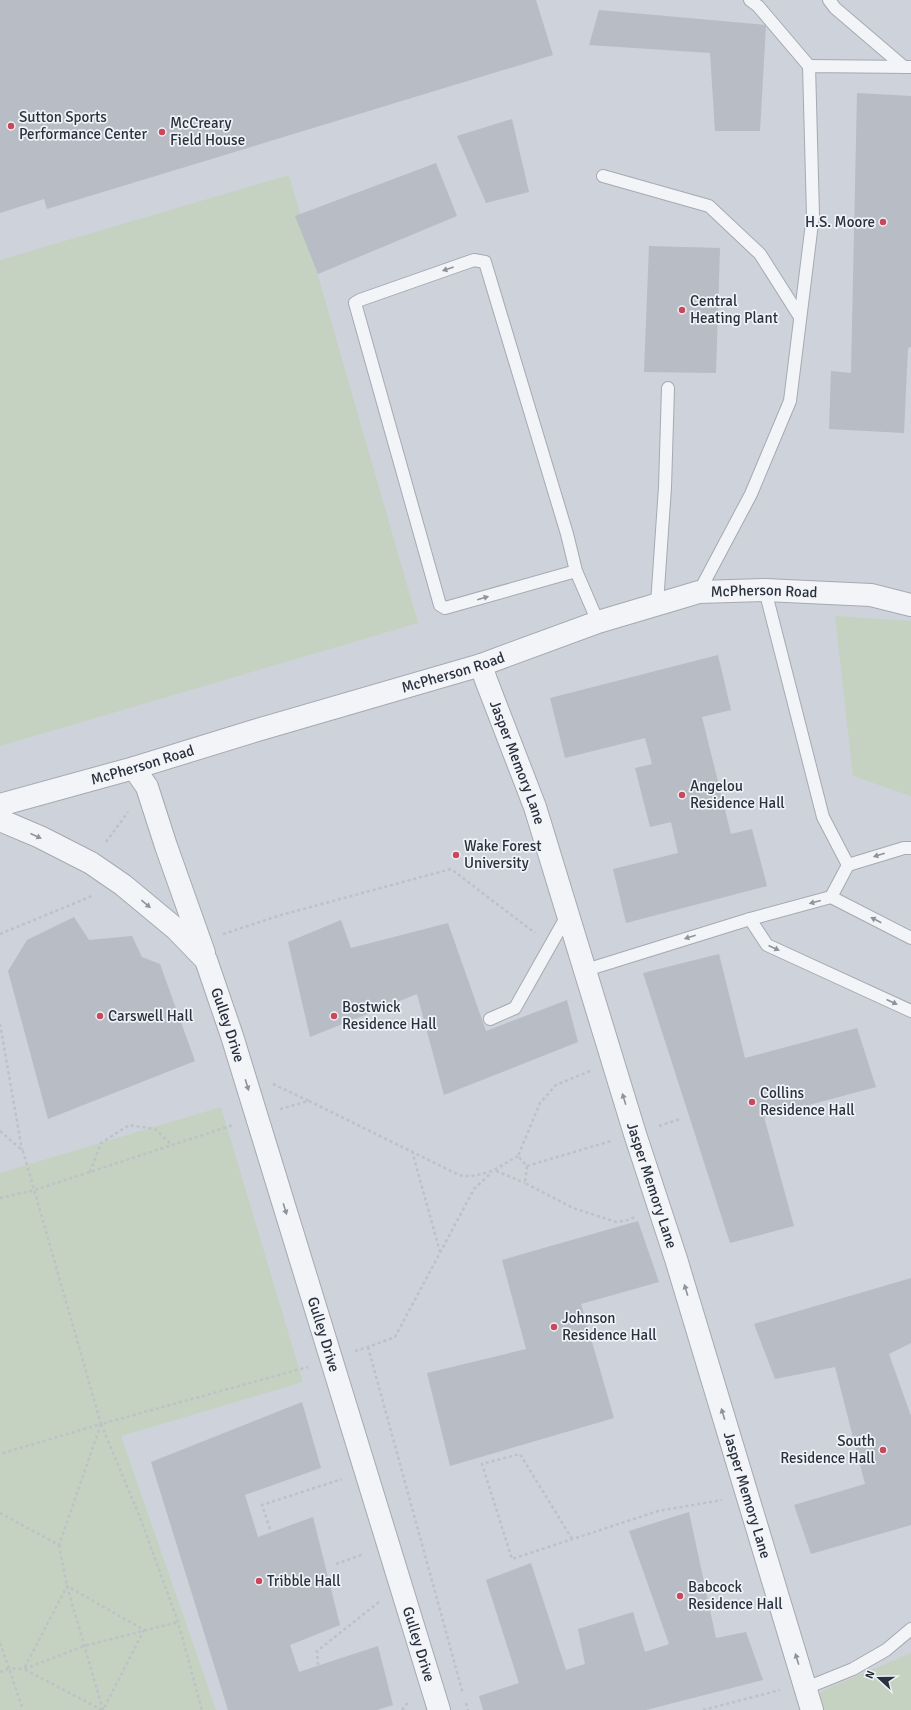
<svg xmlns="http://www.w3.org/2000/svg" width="911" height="1710" font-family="Signika,sans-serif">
  <rect width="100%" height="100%" fill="#e0e3e8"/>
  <!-- built -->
  <rect fill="#ced2da" x="0" y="0" width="911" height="1710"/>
  <!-- green -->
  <g fill="#c5d2c1">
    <path d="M 289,175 L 418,623 L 0,746 L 0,260 Z"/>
    <path d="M 835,616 L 911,621 L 911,796 L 853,776 Z"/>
    <path d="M 221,1107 L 303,1382 L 121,1436 L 216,1710 L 0,1710 L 0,1173 Z"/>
    <path d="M 911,1653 L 911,1710 L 812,1710 L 810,1701 L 824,1690 Z"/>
  </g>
  <!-- building -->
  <g fill="#b7bcc5">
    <path d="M 0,0 L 536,0 L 553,55 L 47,209 L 44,199 L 0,213 Z"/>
    <path d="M 599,10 L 766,25 L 760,131 L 715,131 L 710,53 L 589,45 Z"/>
    <path d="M 857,93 L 911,96 L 911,347 L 908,348 L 904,433 L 829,429 L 831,371 L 851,373 Z"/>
    <path d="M 512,119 L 529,192 L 486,203 L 457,136 Z"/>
    <path d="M 436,163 L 457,216 L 318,274 L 295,216 Z"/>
    <path d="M 649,246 L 720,248 L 716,373 L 644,372 Z"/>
    <path d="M 718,655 L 731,710 L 702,717 L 731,834 L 752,829 L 767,886 L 626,923 L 613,869 L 678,853 L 671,822 L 650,827 L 635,768 L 652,764 L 645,738 L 565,758 L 550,698 Z"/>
    <path d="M 74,917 L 89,940 L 132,936 L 142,957 L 160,964 L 195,1061 L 48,1119 L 8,971 L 27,940 Z"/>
    <path d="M 341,920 L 351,948 L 448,923 L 486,1031 L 567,1000 L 578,1042 L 444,1095 L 417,994 L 310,1037 L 288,942 Z"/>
    <path d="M 719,954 L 745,1058 L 857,1028 L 876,1087 L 764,1117 L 794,1226 L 730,1243 L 643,973 Z"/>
    <path d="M 638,1221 L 659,1282 L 581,1304 L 614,1418 L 450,1466 L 427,1373 L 526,1349 L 502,1260 Z"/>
    <path d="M 911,1278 L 911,1343 L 889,1354 L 911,1416 L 911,1525 L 811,1554 L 794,1505 L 865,1484 L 835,1367 L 775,1379 L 754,1324 Z"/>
    <path d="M 302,1402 L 321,1468 L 245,1495 L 258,1537 L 313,1517 L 340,1625 L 290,1645 L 299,1672 L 378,1646 L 393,1705 L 377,1710 L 228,1710 L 151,1462 Z"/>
    <path d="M 689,1512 L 716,1638 L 746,1632 L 763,1680 L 646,1710 L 483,1710 L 479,1696 L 519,1683 L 486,1580 L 531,1563 L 566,1670 L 585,1664 L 578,1629 L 633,1612 L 645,1652 L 669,1644 L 629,1531 Z"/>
  </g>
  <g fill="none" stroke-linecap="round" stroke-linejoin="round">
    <!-- service casing -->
    <g stroke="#a5aab2" stroke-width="14">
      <g id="service">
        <path d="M 750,0 L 758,6 L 809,66"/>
        <path d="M 829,0 L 835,8 L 904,67"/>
        <path d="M 603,176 L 709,206 L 760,254 L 800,317"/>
        <path d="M 576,571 L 445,608 L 440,605 L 355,303 L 360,300 L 474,260 L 485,262 L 567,534 L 576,571 L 598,622"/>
        <path d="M 765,590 L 823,817 L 848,865"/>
        <path d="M 699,592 L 751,494 L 790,401 L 813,215 L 809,66 L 911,67"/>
        <path d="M 657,604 L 665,487 L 668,388"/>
        <path d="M 831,897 L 911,938"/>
        <path d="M 750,919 L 767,945 L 911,1011"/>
        <path d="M 586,970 L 750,919 L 831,897 L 848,865 L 904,848 L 911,848"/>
        <path d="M 490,1019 L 515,1008 L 568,914"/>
        <path d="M 806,1688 L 853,1669 L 886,1650 L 911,1629"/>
      </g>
    </g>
    <!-- minor casing -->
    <g stroke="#a5aab2" stroke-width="24">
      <g id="minor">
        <path id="s1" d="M 481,665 L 486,680 L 535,807 L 635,1134 L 676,1259 L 812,1710"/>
        <path d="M 134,768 L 147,787 L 166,846 L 204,953"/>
        <path id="s2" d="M 0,805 L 134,768 L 254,731 L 481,665 L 598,622 L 699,592 L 765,590 L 871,595 L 911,605"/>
        <path id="s3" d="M 0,820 L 40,837 L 91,863 L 123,885 L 176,929 L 206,960 L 232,1036 L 439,1710"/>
      </g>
    </g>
    <!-- path -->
    <g stroke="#bec1c7" stroke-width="2.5" stroke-dasharray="3 3" stroke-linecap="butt">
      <path d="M 106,842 L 128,812"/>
      <path d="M 0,934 L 92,896"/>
      <path d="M 223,934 L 281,915 L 451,869 L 535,933"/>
      <path d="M 0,1024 L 22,1150"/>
      <path d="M 590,1071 L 556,1085 L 540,1103 L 518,1156 L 527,1166 L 525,1183 L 573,1208 L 616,1222 L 628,1220 L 635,1217"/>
      <path d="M 273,1084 L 309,1101"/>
      <path d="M 280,1109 L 309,1101 L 459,1175 C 471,1178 482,1174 494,1170"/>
      <path d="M 659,1126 L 680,1119"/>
      <path d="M 0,1131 L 23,1151 L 101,1424 L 0,1454"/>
      <path d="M 412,1151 L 440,1252"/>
      <path d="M 518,1156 L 494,1170 L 525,1183"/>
      <path d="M 527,1166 L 611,1141"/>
      <path d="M 90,1172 L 101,1143 L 129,1125 L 155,1129 L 172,1145"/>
      <path d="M 0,1198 L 35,1190 L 233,1125"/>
      <path d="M 368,1347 L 463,1694"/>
      <path d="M 355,1351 L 368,1347 L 395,1337 L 474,1189 L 492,1172"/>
      <path d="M 101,1424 L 141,1520 L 178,1622 L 202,1710"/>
      <path d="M 0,1513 L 59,1545 L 101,1424 L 308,1367"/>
      <path d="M 270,1529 L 262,1505 L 342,1479"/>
      <path d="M 572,1539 L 520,1454 L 482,1464 L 512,1559 L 658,1511 L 722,1500"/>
      <path d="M 59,1545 L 67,1586 L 103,1710"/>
      <path d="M 336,1564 L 364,1554"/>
      <path d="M 0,1643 L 9,1668 L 24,1669 L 84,1646 L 178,1622"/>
      <path d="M 318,1665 L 317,1651 L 379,1602"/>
      <path d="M 0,1672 L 9,1668 L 23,1710"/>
      <path d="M 466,1703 L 468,1710"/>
      <path d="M 102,1710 L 24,1669 L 67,1586 L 144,1630 L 103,1710"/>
      <path d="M 402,1710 L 409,1701"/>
      <path d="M 703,1710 L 780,1690"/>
    </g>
    <!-- service -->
    <use href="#service" stroke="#f2f4f7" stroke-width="12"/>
    <!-- minor -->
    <use href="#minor" stroke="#f2f4f7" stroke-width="22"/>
  </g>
  <!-- one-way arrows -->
  <defs><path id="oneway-solid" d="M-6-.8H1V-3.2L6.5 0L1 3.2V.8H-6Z"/></defs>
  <g fill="#8e929b">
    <use href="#oneway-solid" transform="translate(448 269) rotate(161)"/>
    <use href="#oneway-solid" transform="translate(483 598) rotate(-16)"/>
    <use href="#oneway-solid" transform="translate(36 836) rotate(24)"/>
    <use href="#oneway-solid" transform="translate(879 855) rotate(163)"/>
    <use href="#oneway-solid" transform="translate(815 902) rotate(165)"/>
    <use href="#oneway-solid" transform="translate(146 904) rotate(40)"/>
    <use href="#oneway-solid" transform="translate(876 920) rotate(-153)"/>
    <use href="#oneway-solid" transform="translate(690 937) rotate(163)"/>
    <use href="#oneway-solid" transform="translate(774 948) rotate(25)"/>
    <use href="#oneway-solid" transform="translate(892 1002) rotate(25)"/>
    <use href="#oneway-solid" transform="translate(247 1085) rotate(73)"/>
    <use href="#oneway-solid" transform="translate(624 1099) rotate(-107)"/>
    <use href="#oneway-solid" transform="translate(285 1209) rotate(73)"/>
    <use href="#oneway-solid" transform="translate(686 1290) rotate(-107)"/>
    <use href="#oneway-solid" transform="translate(723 1414) rotate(-107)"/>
    <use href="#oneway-solid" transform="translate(797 1659) rotate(-107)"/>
  </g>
  <!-- markers -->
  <g fill="#ca485c" stroke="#eff2f6" stroke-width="1.5">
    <circle cx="11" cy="126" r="4"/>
    <circle cx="162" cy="132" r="4"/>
    <circle cx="883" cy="222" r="4"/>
    <circle cx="682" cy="310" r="4"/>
    <circle cx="682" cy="795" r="4"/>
    <circle cx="456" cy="855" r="4"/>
    <circle cx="100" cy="1016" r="4"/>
    <circle cx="334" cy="1016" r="4"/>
    <circle cx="752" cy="1102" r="4"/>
    <circle cx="554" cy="1327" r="4"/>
    <circle cx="883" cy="1450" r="4"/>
    <circle cx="259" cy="1581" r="4"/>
    <circle cx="680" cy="1596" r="4"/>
  </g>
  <g text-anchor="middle" stroke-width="3.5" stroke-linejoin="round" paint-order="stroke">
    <!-- poi labels -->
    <g font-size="15" fill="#29313f" stroke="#eff2f6" text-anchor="start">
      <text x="19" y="122">Sutton Sports<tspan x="19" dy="17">Performance Center</tspan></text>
      <text x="170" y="128">McCreary<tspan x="170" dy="17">Field House</tspan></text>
      <text x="875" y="227" text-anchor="end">H.S. Moore</text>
      <text x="690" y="306">Central<tspan x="690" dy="17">Heating Plant</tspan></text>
      <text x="690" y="791">Angelou<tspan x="690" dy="17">Residence Hall</tspan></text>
      <text x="464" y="851">Wake Forest<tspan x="464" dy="17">University</tspan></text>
      <text x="342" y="1012">Bostwick<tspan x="342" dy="17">Residence Hall</tspan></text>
      <text x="108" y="1021">Carswell Hall</text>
      <text x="760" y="1098">Collins<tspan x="760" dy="17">Residence Hall</tspan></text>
      <text x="562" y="1323">Johnson<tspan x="562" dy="17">Residence Hall</tspan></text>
      <text x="875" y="1446" text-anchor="end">South<tspan x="875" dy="17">Residence Hall</tspan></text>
      <text x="267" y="1586">Tribble Hall</text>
      <text x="688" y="1592">Babcock<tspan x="688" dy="17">Residence Hall</tspan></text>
    </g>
    <!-- street labels -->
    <g font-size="15" fill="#29313f" stroke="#eff2f6">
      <text dy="5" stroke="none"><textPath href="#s2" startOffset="796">McPherson Road</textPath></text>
      <text dy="5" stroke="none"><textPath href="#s2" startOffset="472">McPherson Road</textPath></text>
      <text dy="5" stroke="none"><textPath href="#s1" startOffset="104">Jasper Memory Lane</textPath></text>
      <text dy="5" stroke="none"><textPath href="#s2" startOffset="148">McPherson Road</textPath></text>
      <text dy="5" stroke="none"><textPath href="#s3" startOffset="320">Gulley Drive</textPath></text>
      <text dy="5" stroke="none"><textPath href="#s1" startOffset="548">Jasper Memory Lane</textPath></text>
      <text dy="5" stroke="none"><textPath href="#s3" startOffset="644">Gulley Drive</textPath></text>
      <text dy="5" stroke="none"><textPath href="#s1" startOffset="872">Jasper Memory Lane</textPath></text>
      <text dy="5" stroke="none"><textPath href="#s3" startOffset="968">Gulley Drive</textPath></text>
    </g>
  </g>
  <!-- north arrow -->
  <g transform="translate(879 1678) rotate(291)" stroke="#eff2f6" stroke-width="3" paint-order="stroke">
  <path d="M0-3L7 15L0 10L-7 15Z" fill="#29313f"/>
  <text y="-6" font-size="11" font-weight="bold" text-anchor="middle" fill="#29313f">N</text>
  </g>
</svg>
